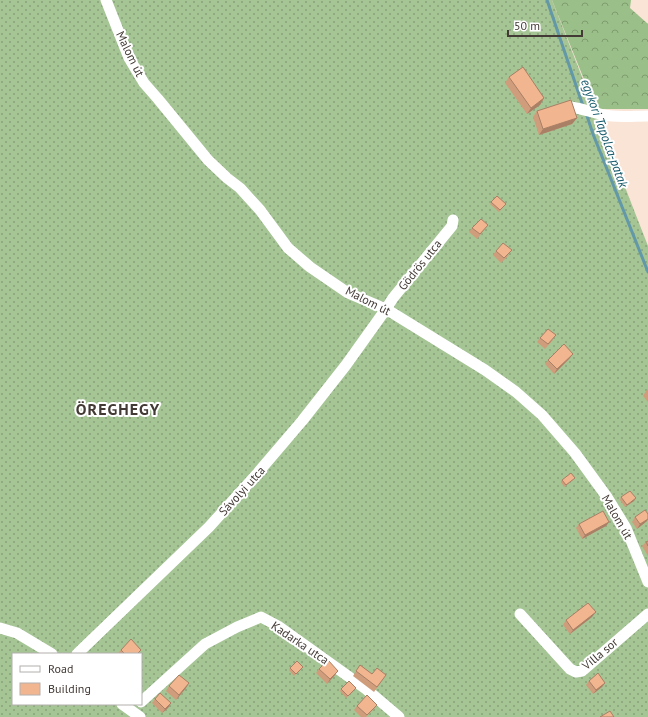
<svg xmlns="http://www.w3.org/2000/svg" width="648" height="717" font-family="'PT Sans',sans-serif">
  <defs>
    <pattern id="grass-dots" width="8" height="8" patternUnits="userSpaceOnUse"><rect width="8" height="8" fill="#a5c595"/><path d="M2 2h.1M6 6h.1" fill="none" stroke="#88a17a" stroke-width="1.8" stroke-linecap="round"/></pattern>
    <pattern id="forest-crowns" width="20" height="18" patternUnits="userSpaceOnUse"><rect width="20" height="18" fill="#9abf88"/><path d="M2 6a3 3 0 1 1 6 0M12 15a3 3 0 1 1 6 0" fill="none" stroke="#7f9c70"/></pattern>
  </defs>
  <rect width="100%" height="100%" fill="#f9e4d6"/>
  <!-- grass -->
  <path fill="url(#grass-dots)" fill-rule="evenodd" d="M 0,0 L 552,0 L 648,246 L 648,717 L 0,717 ZM 13,654 L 141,654 L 141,704 L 13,704 Z"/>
  <!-- forest -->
  <path fill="url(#forest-crowns)" d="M 552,0 L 631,0 L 630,8 L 648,24 L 648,109 L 596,109 Z"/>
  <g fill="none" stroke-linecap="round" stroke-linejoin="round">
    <!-- stream -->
    <g stroke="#6298a8" stroke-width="3">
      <path d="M 547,0 L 583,106"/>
      <path d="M 586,113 L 593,134 L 648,272"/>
    </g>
    <!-- minor -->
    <g stroke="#fff" stroke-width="11">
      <path d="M 106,0 L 129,58 L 144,83 L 158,99 L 208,160 L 227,178 L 240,188 L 260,210 L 288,248 L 310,267 L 348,293 L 386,309 L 485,370 L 516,392 L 542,415 L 575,453 L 607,497 L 626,528 L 648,582"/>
      <path d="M 571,107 C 585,109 598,115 612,116 C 624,117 636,116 648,116"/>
      <path d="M 520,614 L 570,669 L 576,672 L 582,671 L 648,614"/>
      <path d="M 0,628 L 17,633 L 52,654"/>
      <path d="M 77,654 L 209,527 L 256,475 L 302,421 L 346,365 L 386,309 L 393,298 L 452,226 L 453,220"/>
      <path d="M 141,702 L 205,644 L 237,627 L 261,617 L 278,626 L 366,689 L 399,717"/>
      <path d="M 122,704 L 140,717"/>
    </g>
  </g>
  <!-- wall -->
  <g fill="#cf9d7c">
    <path d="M 509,77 L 544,98 L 540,105 L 527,114 L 505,83 Z"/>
    <path d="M 537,111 L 577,118 L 572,124 L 539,135 L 533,117 Z"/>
    <path d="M 497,196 L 506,204 L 499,212 L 490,204 Z"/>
    <path d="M 488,225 L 477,239 L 469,232 L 472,228 Z"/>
    <path d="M 496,251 L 509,255 L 501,263 L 493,255 Z"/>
    <path d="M 540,338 L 553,340 L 545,349 L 537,342 Z"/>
    <path d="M 570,358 L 554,374 L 545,364 L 548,360 Z"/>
    <path d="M 648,389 L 648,402 L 643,396 L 646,391 Z"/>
    <path d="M 562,480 L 573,480 L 564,487 L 561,482 Z"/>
    <path d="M 621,497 L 634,501 L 625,507 L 620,500 Z"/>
    <path d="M 635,517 L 647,521 L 637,529 L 632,522 Z"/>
    <path d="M 609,522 L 606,526 L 582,539 L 576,528 L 579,524 Z"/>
    <path d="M 648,541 L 648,556 L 642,546 L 646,542 Z"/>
    <path d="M 592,617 L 570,634 L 563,625 L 566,620 Z"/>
    <path d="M 121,650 L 138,654 L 117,654 Z"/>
    <path d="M 360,665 L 372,674 L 386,675 L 374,692 L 353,676 Z"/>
    <path d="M 290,668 L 301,669 L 294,676 L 289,670 Z"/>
    <path d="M 319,669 L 335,675 L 327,684 L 316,673 Z"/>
    <path d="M 589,681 L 605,683 L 602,687 L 593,694 L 586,685 Z"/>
    <path d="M 169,686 L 186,688 L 176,700 L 166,691 Z"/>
    <path d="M 341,689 L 354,691 L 346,698 L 340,691 Z"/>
    <path d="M 155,699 L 171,703 L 168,708 L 162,713 L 152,703 Z"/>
    <path d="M 377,705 L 374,709 L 366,717 L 361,717 L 354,710 L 357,706 Z"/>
  </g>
  <!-- shaded-wall -->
  <g fill="#a97f65">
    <path d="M 544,98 L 540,105 L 527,114 L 531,108 Z"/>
    <path d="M 577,118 L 572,124 L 539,135 L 543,129 Z"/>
    <path d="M 573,354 L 570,358 L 554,374 L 557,369 Z"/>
    <path d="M 636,498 L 634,501 L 625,507 L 627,505 Z"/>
    <path d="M 648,519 L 647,521 L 637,529 L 640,524 Z"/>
    <path d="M 609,522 L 606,526 L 582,539 L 585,535 Z"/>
    <path d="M 596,612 L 592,617 L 570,634 L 573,630 Z"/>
    <path d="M 338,671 L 335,675 L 327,684 L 330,679 Z"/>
    <path d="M 189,683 L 186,688 L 176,700 L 179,695 Z"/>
    <path d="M 605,683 L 602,687 L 593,694 L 596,690 Z"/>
    <path d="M 171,703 L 168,708 L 162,713 L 165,709 Z"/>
  </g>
  <!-- building -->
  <g fill="#f1b690" stroke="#a97f65">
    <path d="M 523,67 L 544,98 L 531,108 L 509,77 Z"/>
    <path d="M 571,100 L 577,118 L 543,129 L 537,111 Z"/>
    <path d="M 497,196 L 506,204 L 500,210 L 491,202 Z"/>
    <path d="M 481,219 L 488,225 L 480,234 L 472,228 Z"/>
    <path d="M 503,243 L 512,250 L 504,258 L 496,251 Z"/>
    <path d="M 548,329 L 556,335 L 548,344 L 540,338 Z"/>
    <path d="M 564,344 L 573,354 L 557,369 L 548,360 Z"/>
    <path d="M 571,473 L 575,478 L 566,485 L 562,480 Z"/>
    <path d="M 630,491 L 636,498 L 627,505 L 621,497 Z"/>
    <path d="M 645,510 L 648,514 L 648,519 L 640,524 L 635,517 Z"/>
    <path d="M 603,511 L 609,522 L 585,535 L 579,524 Z"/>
    <path d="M 648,541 L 648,546 L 646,542 Z"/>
    <path d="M 588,603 L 596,612 L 573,630 L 566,620 Z"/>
    <path d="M 131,639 L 141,650 L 137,654 L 125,654 L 121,650 Z"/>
    <path d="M 328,660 L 338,671 L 330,679 L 319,669 Z"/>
    <path d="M 297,661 L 303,667 L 296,674 L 290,668 Z"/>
    <path d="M 360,665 L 372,674 L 377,668 L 386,675 L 377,687 L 356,671 Z"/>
    <path d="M 598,673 L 605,683 L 596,690 L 589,681 Z"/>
    <path d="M 179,675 L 189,683 L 179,695 L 169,686 Z"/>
    <path d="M 349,681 L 356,688 L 348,696 L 341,689 Z"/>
    <path d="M 160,693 L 171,703 L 165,709 L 155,699 Z"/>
    <path d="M 367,695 L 377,705 L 367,715 L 357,706 Z"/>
    <path d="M 610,711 L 614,717 L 600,717 Z"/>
  </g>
  <g text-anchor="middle" stroke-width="4" stroke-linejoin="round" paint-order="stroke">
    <!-- street labels -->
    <g font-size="12" fill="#433a35" stroke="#fff">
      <text transform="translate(130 54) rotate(64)" y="4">Malom út</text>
      <text transform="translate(420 265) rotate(-51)" y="4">Gödrös utca</text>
      <text transform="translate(368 301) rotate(27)" y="4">Malom út</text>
      <text transform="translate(242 491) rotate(-48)" y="4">Sávolyi utca</text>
      <text transform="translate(617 517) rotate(60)" y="4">Malom út</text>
      <text transform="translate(300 643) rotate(34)" y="4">Kadarka utca</text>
      <text transform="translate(600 654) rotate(-40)" y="4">Villa sor</text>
    </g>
    <!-- water labels -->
    <g font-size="13" font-style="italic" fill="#145869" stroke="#fff">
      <text transform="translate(605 133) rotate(70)" y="5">egykori Tapolca-patak</text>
    </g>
    <!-- district labels -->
    <g font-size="16" font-weight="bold" letter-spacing="1" fill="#433a35" stroke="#fff">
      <text x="118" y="415">ÖREGHEGY</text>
    </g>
  </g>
  <!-- legend -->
  <rect x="12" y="653" width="130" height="52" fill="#ffffff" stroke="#b4b0ae"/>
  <rect x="20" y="666" width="20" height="6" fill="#ffffff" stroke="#b4b0ae"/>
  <text x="48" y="673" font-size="12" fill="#433a35">Road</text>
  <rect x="20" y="683" width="20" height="12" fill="#f1b690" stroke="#b4b0ae"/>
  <text x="48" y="693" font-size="12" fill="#433a35">Building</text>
  <!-- scale -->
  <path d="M508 30v6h74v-6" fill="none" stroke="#433a35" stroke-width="2"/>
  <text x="514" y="30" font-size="12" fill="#433a35" stroke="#ffffff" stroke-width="3" paint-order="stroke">50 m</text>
</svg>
